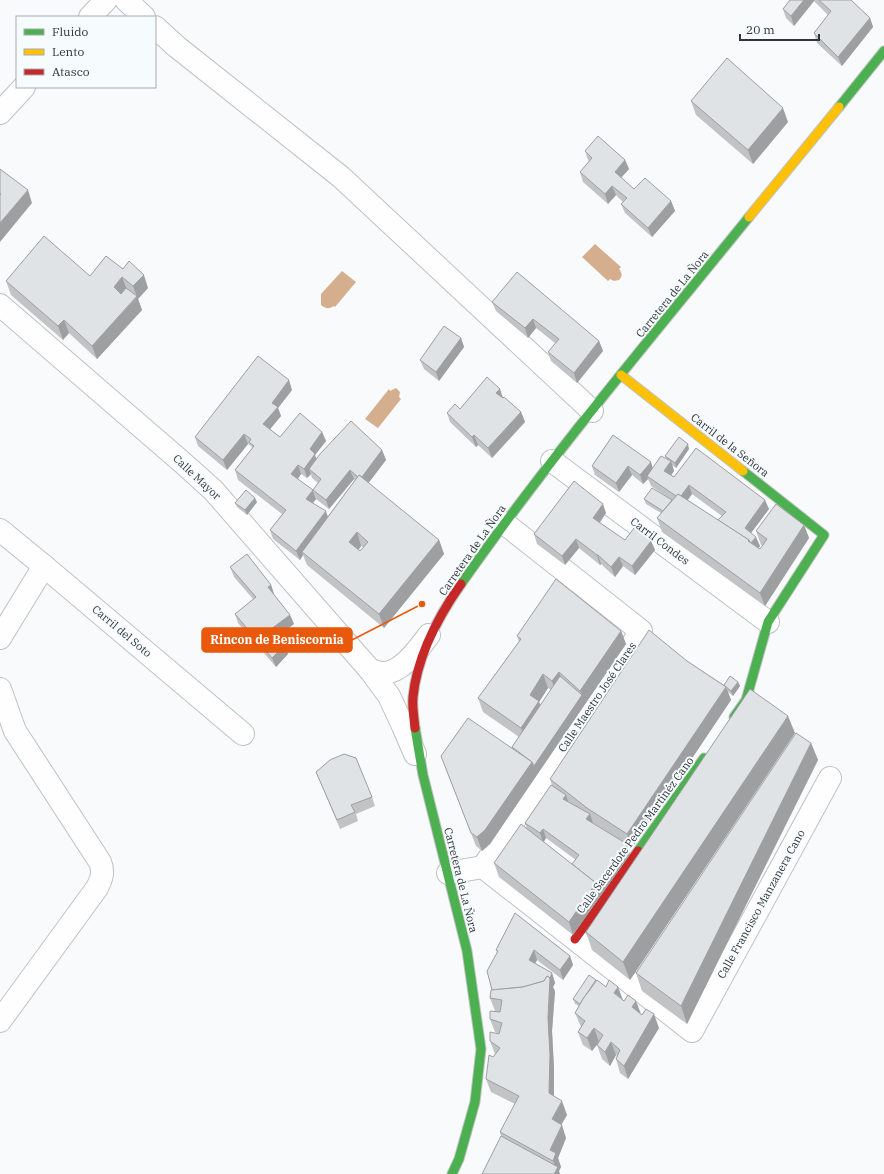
<svg xmlns="http://www.w3.org/2000/svg" width="884" height="1174" font-family="'IBM Plex Serif',serif">
  <rect width="100%" height="100%" fill="#f8fafc"/>
  <!-- water -->
  <g fill="#d5ae8d">
    <path d="M 595,244 L 621,267 L 619,269 C 622,273 623,276 619,280 L 614,281 L 610,279 L 608,281 L 582,257 Z"/>
    <path d="M 342,271 L 356,282 L 335,307 L 334,306 C 329,309 326,309 321,305 L 321,294 Z"/>
    <path d="M 396,388 L 400,392 L 399,397 L 401,399 L 378,428 L 365,419 L 389,389 L 390,391 Z"/>
  </g>
  <g fill="none" stroke-linecap="round" stroke-linejoin="round">
    <!-- street casing -->
    <g stroke="#bfc2c4" stroke-width="24">
      <g id="street">
        <path d="M 126,0 L 144,17"/>
        <path d="M 90,17 L 106,0"/>
        <path d="M 155,27 L 177,47 L 341,177 L 592,411"/>
        <path d="M 0,113 L 24,87"/>
        <path d="M 0,305 L 183,463 L 213,490 L 370,670 L 389,696 L 403,726 L 415,754"/>
        <path d="M 552,461 L 768,622"/>
        <path d="M 0,530 L 44,566 L 243,734"/>
        <path d="M 0,638 L 44,566"/>
        <path d="M 370,670 C 374,671 379,673 383,673 C 402,673 419,648 429,635"/>
        <path d="M 0,689 L 15,731 L 100,862 C 104,872 102,878 97,888 L 0,1021"/>
        <path d="M 483,867 L 641,631 L 504,523"/>
        <path d="M 448,873 L 483,867 L 692,1031 L 830,778"/>
      </g>
    </g>
    <!-- fast casing -->
    <g stroke="#bfc2c4" stroke-width="11">
      <g id="fast">
        <path d="M 839,107 L 884,51"/>
        <path d="M 461,584 C 550,457 651,338 749,217"/>
        <path d="M 734,717 L 746,700 L 768,622 L 824,535 L 743,471"/>
        <path d="M 415,728 L 423,775 L 467,951 L 481,1049 L 475,1102 L 459,1159 L 452,1174"/>
        <path d="M 638,851 L 704,758"/>
      </g>
    </g>
    <!-- slow casing -->
    <g stroke="#bfc2c4" stroke-width="11">
      <g id="slow">
        <path d="M 749,217 L 839,107"/>
        <path d="M 621,375 L 743,471"/>
      </g>
    </g>
    <!-- jam casing -->
    <g stroke="#bfc2c4" stroke-width="11">
      <g id="jam">
        <path d="M 415,728 C 414,718 412,707 413,697 C 417,656 438,617 461,584"/>
        <path d="M 575,939 L 638,851"/>
      </g>
    </g>
    <!-- street -->
    <use href="#street" stroke="#fefeff" stroke-width="22"/>
    <!-- fast -->
    <use href="#fast" stroke="#4caf50" stroke-width="9"/>
    <!-- slow -->
    <use href="#slow" stroke="#ffc107" stroke-width="9"/>
    <!-- jam -->
    <use href="#jam" stroke="#c62828" stroke-width="9"/>
  </g>
  <!-- wall -->
  <g fill="#c1c3c5" fill-rule="evenodd">
    <path d="M 790,0 L 851,0 L 870,18 L 873,27 L 842,66 L 817,43 L 814,33 L 828,15 L 814,1 L 794,26 L 786,18 L 783,9 Z"/>
    <path d="M 691,101 L 788,122 L 753,164 L 696,115 Z"/>
    <path d="M 585,151 L 625,160 L 629,169 L 621,178 L 634,189 L 671,201 L 675,211 L 652,237 L 625,213 L 621,204 L 623,202 L 616,195 L 608,204 L 583,182 L 580,172 L 589,161 L 588,160 Z"/>
    <path d="M 106,256 L 148,288 L 138,299 L 142,310 L 97,359 L 69,333 L 63,340 L 11,295 L 6,281 L 90,276 Z"/>
    <path d="M 492,302 L 599,341 L 603,351 L 577,383 L 551,361 L 548,352 L 555,343 L 536,328 L 528,338 L 496,311 Z"/>
    <path d="M 461,338 L 464,347 L 439,381 L 424,369 L 420,360 Z"/>
    <path d="M 292,390 L 278,408 L 281,416 L 270,429 L 280,437 L 322,432 L 326,441 L 315,455 L 316,458 L 382,450 L 386,460 L 368,483 L 439,540 L 444,554 L 384,628 L 307,565 L 303,555 L 300,560 L 273,539 L 270,530 L 282,514 L 238,480 L 235,470 L 252,448 L 251,446 L 248,444 L 227,470 L 198,446 L 195,437 ZM 301,474 L 307,478 L 311,474 L 312,478 L 318,483 L 313,490 L 316,499 L 329,509 L 354,479 L 355,480 L 328,516 L 313,503 L 316,499 L 298,479 ZM 361,546 L 364,548 L 360,551 L 359,550 Z"/>
    <path d="M 503,398 L 521,412 L 525,422 L 492,458 L 478,445 L 476,447 L 450,422 L 447,413 L 460,409 Z"/>
    <path d="M 613,435 L 653,468 L 666,459 L 665,456 L 689,449 L 676,468 L 672,465 L 674,471 L 671,475 L 674,477 L 769,509 L 751,533 L 760,546 L 758,548 L 760,549 L 763,546 L 761,545 L 756,531 L 804,525 L 809,538 L 765,606 L 662,532 L 657,518 L 661,513 L 646,504 L 644,499 L 670,499 L 651,486 L 648,479 L 643,484 L 632,475 L 619,492 L 595,475 L 592,466 ZM 692,494 L 722,516 L 718,520 L 688,500 Z"/>
    <path d="M 257,502 L 247,515 L 237,507 L 235,503 Z"/>
    <path d="M 606,513 L 600,523 L 625,540 L 651,541 L 655,550 L 635,575 L 623,566 L 615,577 L 601,564 L 600,565 L 579,548 L 565,565 L 537,544 L 534,534 Z"/>
    <path d="M 230,567 L 271,585 L 274,594 L 274,595 L 290,615 L 294,624 L 277,636 L 285,645 L 288,654 L 276,667 L 238,623 L 235,614 L 253,599 L 234,577 Z"/>
    <path d="M 621,631 L 626,644 L 490,844 L 482,851 L 476,846 L 441,756 L 512,747 L 519,737 L 483,712 L 478,698 L 519,642 L 517,636 ZM 548,688 L 551,690 L 541,705 L 539,702 Z"/>
    <path d="M 687,661 L 724,685 L 738,682 L 740,686 L 733,696 L 728,692 L 731,700 L 632,848 L 627,845 L 630,854 L 573,935 L 499,877 L 494,863 L 527,829 L 525,823 L 552,785 L 550,779 ZM 592,822 L 618,839 L 593,823 ZM 546,838 L 576,860 L 572,864 L 544,842 Z"/>
    <path d="M 795,733 L 630,980 L 592,950 L 586,932 Z"/>
    <path d="M 811,743 L 818,760 L 687,1024 L 642,991 L 636,973 Z"/>
    <path d="M 316,772 L 372,797 L 375,806 L 356,814 L 358,821 L 340,829 Z"/>
    <path d="M 515,913 L 570,956 L 573,965 L 563,980 L 537,960 L 535,963 L 552,973 L 555,983 L 553,987 L 555,991 L 552,1031 L 554,1069 L 554,1096 L 567,1115 L 561,1125 L 566,1138 L 558,1158 L 561,1167 L 559,1171 L 501,1136 L 500,1132 L 515,1104 L 491,1092 L 486,1079 L 493,1057 L 495,1054 L 490,1041 L 499,1034 L 495,1032 L 490,1019 L 495,1011 L 490,998 L 497,952 L 496,950 Z"/>
    <path d="M 596,980 L 659,1028 L 628,1079 L 620,1073 L 616,1059 L 617,1056 L 616,1055 L 610,1066 L 602,1059 L 597,1045 L 599,1042 L 592,1051 L 583,1045 L 578,1032 L 581,1027 L 575,1013 L 579,1006 L 575,1004 L 573,999 Z"/>
  </g>
  <!-- shaded-wall -->
  <g fill="#9d9fa0">
    <path d="M 804,0 L 814,0 L 814,1 L 794,26 L 791,16 Z"/>
    <path d="M 870,18 L 873,27 L 842,66 L 838,57 Z"/>
    <path d="M 783,108 L 788,122 L 753,164 L 748,150 Z"/>
    <path d="M 625,160 L 629,169 L 618,181 L 615,172 Z"/>
    <path d="M 612,186 L 616,195 L 608,204 L 605,194 Z"/>
    <path d="M 28,190 L 32,203 L 0,242 L 0,223 Z"/>
    <path d="M 671,201 L 675,211 L 652,237 L 648,228 Z"/>
    <path d="M 144,275 L 148,288 L 138,299 L 142,310 L 97,359 L 92,346 L 137,297 L 133,286 Z"/>
    <path d="M 122,277 L 127,290 L 119,301 L 114,287 Z"/>
    <path d="M 533,319 L 536,328 L 528,338 L 525,328 Z"/>
    <path d="M 64,320 L 69,333 L 63,340 L 58,326 Z"/>
    <path d="M 461,338 L 464,347 L 439,381 L 436,372 Z"/>
    <path d="M 599,341 L 603,351 L 577,383 L 574,373 Z"/>
    <path d="M 289,380 L 292,390 L 278,408 L 281,416 L 266,434 L 263,424 L 272,403 Z"/>
    <path d="M 500,389 L 503,398 L 500,402 L 496,393 Z"/>
    <path d="M 521,412 L 525,422 L 492,458 L 488,448 Z"/>
    <path d="M 322,432 L 326,441 L 315,455 L 318,464 L 309,469 L 311,474 L 307,478 L 304,469 L 310,449 Z"/>
    <path d="M 244,434 L 248,444 L 227,470 L 223,460 Z"/>
    <path d="M 474,435 L 478,445 L 476,447 L 472,437 Z"/>
    <path d="M 688,444 L 689,449 L 676,468 L 675,463 Z"/>
    <path d="M 382,450 L 386,460 L 364,489 L 360,479 Z"/>
    <path d="M 671,461 L 674,471 L 668,480 L 664,471 Z"/>
    <path d="M 651,462 L 654,472 L 647,476 L 648,479 L 643,484 L 640,475 Z"/>
    <path d="M 298,465 L 301,474 L 295,483 L 291,474 Z"/>
    <path d="M 628,466 L 632,475 L 619,492 L 616,483 Z"/>
    <path d="M 350,470 L 354,479 L 329,509 L 326,500 Z"/>
    <path d="M 689,485 L 692,494 L 682,507 L 679,498 Z"/>
    <path d="M 313,490 L 316,499 L 309,508 L 306,499 Z"/>
    <path d="M 255,498 L 257,502 L 247,515 L 245,510 Z"/>
    <path d="M 765,500 L 769,509 L 748,537 L 745,528 Z"/>
    <path d="M 603,504 L 606,513 L 596,527 L 593,518 Z"/>
    <path d="M 326,511 L 329,521 L 302,552 L 303,555 L 300,560 L 296,551 Z"/>
    <path d="M 804,525 L 809,538 L 765,606 L 760,593 Z"/>
    <path d="M 357,532 L 361,546 L 354,555 L 349,542 Z"/>
    <path d="M 756,537 L 760,546 L 753,555 L 748,541 L 749,540 Z"/>
    <path d="M 576,539 L 579,548 L 565,565 L 562,556 Z"/>
    <path d="M 439,540 L 444,554 L 384,628 L 379,614 Z"/>
    <path d="M 651,541 L 655,550 L 635,575 L 632,566 Z"/>
    <path d="M 597,555 L 598,555 L 601,564 L 600,565 Z"/>
    <path d="M 619,557 L 623,566 L 615,577 L 611,567 Z"/>
    <path d="M 271,585 L 274,594 L 271,597 L 268,587 Z"/>
    <path d="M 290,615 L 294,624 L 274,639 L 271,629 Z"/>
    <path d="M 621,631 L 626,644 L 490,844 L 482,851 L 477,837 L 582,695 L 580,691 Z"/>
    <path d="M 285,645 L 288,654 L 276,667 L 272,658 Z"/>
    <path d="M 559,672 L 564,685 L 557,695 L 552,681 Z"/>
    <path d="M 543,674 L 548,688 L 539,702 L 544,714 L 526,742 L 521,728 L 530,695 Z"/>
    <path d="M 738,682 L 740,686 L 733,696 L 731,691 Z"/>
    <path d="M 726,687 L 731,700 L 632,848 L 627,834 Z"/>
    <path d="M 788,716 L 795,733 L 630,980 L 623,962 Z"/>
    <path d="M 811,743 L 818,760 L 687,1024 L 681,1006 Z"/>
    <path d="M 566,795 L 569,804 L 563,799 Z"/>
    <path d="M 590,814 L 593,823 L 586,819 Z"/>
    <path d="M 543,829 L 546,838 L 543,843 L 540,833 Z"/>
    <path d="M 627,844 L 630,854 L 573,935 L 569,922 L 596,883 Z"/>
    <path d="M 534,950 L 537,960 L 532,969 L 529,960 Z"/>
    <path d="M 570,956 L 573,965 L 563,980 L 560,970 Z"/>
    <path d="M 552,973 L 555,983 L 553,987 L 555,991 L 552,1031 L 554,1069 L 554,1106 L 549,1093 L 546,985 Z"/>
    <path d="M 618,987 L 623,1000 L 614,993 Z"/>
    <path d="M 636,1001 L 641,1014 L 632,1007 Z"/>
    <path d="M 654,1014 L 659,1028 L 628,1079 L 624,1066 Z"/>
    <path d="M 594,1028 L 599,1042 L 592,1051 L 587,1038 Z"/>
    <path d="M 611,1042 L 616,1055 L 610,1066 L 605,1052 Z"/>
    <path d="M 562,1101 L 567,1115 L 557,1132 L 552,1119 Z"/>
    <path d="M 562,1125 L 566,1138 L 558,1158 L 561,1167 L 559,1171 L 560,1174 L 554,1174 L 556,1170 L 553,1161 L 550,1150 Z"/>
  </g>
  <!-- building -->
  <g fill="#e0e3e5" stroke="#9d9fa0" fill-rule="evenodd">
    <path d="M 790,0 L 804,0 L 791,16 L 783,9 Z"/>
    <path d="M 819,0 L 851,0 L 870,18 L 838,57 L 814,33 L 831,11 Z"/>
    <path d="M 727,58 L 783,108 L 748,150 L 691,101 Z"/>
    <path d="M 598,136 L 625,160 L 615,172 L 634,189 L 645,178 L 671,201 L 648,228 L 621,204 L 627,198 L 612,186 L 605,194 L 580,172 L 592,158 L 585,151 Z"/>
    <path d="M 0,169 L 28,190 L 0,223 L 0,195 L 1,194 L 0,194 Z"/>
    <path d="M 44,236 L 90,276 L 106,256 L 123,269 L 129,261 L 144,275 L 133,286 L 122,277 L 114,287 L 121,294 L 126,288 L 137,296 L 92,346 L 64,320 L 58,326 L 6,281 Z"/>
    <path d="M 517,272 L 599,341 L 574,373 L 548,352 L 559,339 L 533,319 L 525,328 L 492,302 Z"/>
    <path d="M 444,326 L 461,338 L 436,372 L 420,360 Z"/>
    <path d="M 258,356 L 289,380 L 272,403 L 278,407 L 263,424 L 280,437 L 300,413 L 322,432 L 310,449 L 315,454 L 304,469 L 298,465 L 291,474 L 313,490 L 306,499 L 326,511 L 296,551 L 270,530 L 286,510 L 235,470 L 254,446 L 249,442 L 251,439 L 244,434 L 223,460 L 195,437 Z"/>
    <path d="M 487,377 L 500,389 L 496,393 L 503,398 L 504,397 L 521,412 L 488,448 L 474,435 L 472,437 L 447,413 L 455,404 L 460,409 Z"/>
    <path d="M 351,421 L 382,450 L 362,477 L 359,475 L 358,477 L 350,470 L 326,500 L 313,490 L 321,479 L 309,469 L 320,454 Z"/>
    <path d="M 613,435 L 651,462 L 640,475 L 628,466 L 616,483 L 592,466 Z"/>
    <path d="M 679,437 L 688,444 L 675,463 L 665,456 Z"/>
    <path d="M 696,448 L 765,500 L 745,528 L 756,537 L 751,543 L 750,542 L 749,540 L 718,520 L 726,512 L 689,485 L 681,496 L 678,494 L 676,496 L 647,476 L 661,456 L 671,461 L 664,471 L 674,477 Z"/>
    <path d="M 359,475 L 439,540 L 379,614 L 302,552 ZM 357,532 L 368,542 L 360,551 L 349,542 Z"/>
    <path d="M 574,481 L 603,504 L 593,518 L 625,540 L 634,528 L 651,541 L 632,566 L 619,557 L 611,567 L 598,555 L 597,555 L 576,539 L 562,556 L 534,534 Z"/>
    <path d="M 652,488 L 672,500 L 663,511 L 644,499 Z"/>
    <path d="M 246,490 L 255,498 L 245,510 L 235,503 Z"/>
    <path d="M 678,494 L 749,540 L 748,541 L 760,549 L 767,539 L 756,531 L 776,504 L 804,525 L 760,593 L 657,518 Z"/>
    <path d="M 247,554 L 271,585 L 268,587 L 290,615 L 271,629 L 285,645 L 272,658 L 235,614 L 256,597 L 230,567 Z"/>
    <path d="M 556,579 L 621,631 L 580,691 L 559,672 L 552,681 L 543,674 L 530,695 L 539,701 L 521,728 L 478,698 L 521,639 L 517,636 Z"/>
    <path d="M 649,630 L 687,661 L 726,687 L 627,834 L 587,808 L 550,779 Z"/>
    <path d="M 560,676 L 582,695 L 534,766 L 532,762 L 512,747 Z"/>
    <path d="M 730,676 L 738,682 L 731,691 L 724,685 Z"/>
    <path d="M 750,689 L 788,716 L 623,962 L 586,932 Z"/>
    <path d="M 468,718 L 532,762 L 485,830 L 477,837 L 471,833 L 441,756 Z"/>
    <path d="M 796,733 L 811,743 L 681,1006 L 636,973 Z"/>
    <path d="M 344,754 L 356,758 L 372,797 L 351,805 L 355,812 L 337,820 L 316,772 L 330,760 Z"/>
    <path d="M 551,785 L 566,795 L 563,799 L 590,814 L 586,819 L 627,844 L 598,887 L 596,883 L 572,864 L 579,855 L 543,829 L 540,833 L 525,823 Z"/>
    <path d="M 521,824 L 596,883 L 569,922 L 494,863 Z"/>
    <path d="M 515,913 L 570,956 L 560,970 L 534,950 L 529,960 L 552,973 L 550,978 L 547,976 L 544,981 L 523,987 L 492,990 L 487,971 L 498,951 L 496,950 Z"/>
    <path d="M 589,975 L 596,980 L 583,999 L 580,1004 L 573,999 Z"/>
    <path d="M 547,976 L 550,978 L 548,1018 L 550,1055 L 549,1093 L 562,1101 L 552,1119 L 562,1125 L 550,1150 L 556,1153 L 553,1161 L 500,1132 L 519,1096 L 486,1079 L 489,1055 L 493,1057 L 500,1048 L 490,1041 L 490,1032 L 499,1034 L 502,1023 L 490,1019 L 490,1011 L 500,1012 L 502,1000 L 490,998 L 491,990 L 523,987 L 544,981 Z"/>
    <path d="M 597,980 L 606,987 L 609,980 L 618,987 L 614,993 L 624,1001 L 628,995 L 636,1001 L 632,1007 L 642,1015 L 646,1009 L 654,1014 L 624,1066 L 616,1059 L 620,1050 L 611,1042 L 605,1052 L 597,1045 L 603,1035 L 594,1028 L 587,1038 L 578,1032 L 585,1021 L 575,1013 L 583,999 Z"/>
    <path d="M 501,1136 L 558,1167 L 554,1174 L 482,1174 Z"/>
  </g>
  <g text-anchor="middle" stroke-width="4" stroke-linejoin="round" paint-order="stroke">
    <!-- street labels -->
    <g font-size="11" fill="#303537" stroke="#f6fbfe">
      <text transform="translate(672 294) rotate(-51)" y="4">Carretera de La Ñora</text>
      <text transform="translate(730 445) rotate(38)" y="4">Carril de la Señora</text>
      <text transform="translate(197 477) rotate(43)" y="4">Calle Mayor</text>
      <text transform="translate(660 541) rotate(37)" y="4">Carril Condes</text>
      <text transform="translate(472 550) rotate(-55)" y="4">Carretera de La Ñora</text>
      <text transform="translate(122 631) rotate(40)" y="4">Carril del Soto</text>
      <text transform="translate(597 697) rotate(-56)" y="4">Calle Maestro José Clares</text>
      <text transform="translate(635 835) rotate(-54)" y="4">Calle Sacerdote Pedro Martinéz Cano</text>
      <text transform="translate(461 880) rotate(76)" y="4">Carretera de La Ñora</text>
      <text transform="translate(761 904) rotate(-61)" y="4">Calle Francisco Manzanera Cano</text>
    </g>
  </g>
  <!-- callouts -->
  <path fill="none" stroke="#e8590c" stroke-width="1.5" d="M422 604L352 640"/>
  <circle fill="#e8590c" stroke="#f6fbfe" stroke-width="1.5" cx="422" cy="604" r="4"/>
  <rect fill="#e8590c" stroke="#e8590c" stroke-width="1.5" x="202" y="628" width="150" height="24" rx="4"/>
  <g font-size="12" text-anchor="middle" font-weight="bold" fill="#fff">
    <text x="277" y="644">Rincon de Beniscornia</text>
  </g>
  <!-- legend -->
  <rect x="16" y="16" width="140" height="72" fill="#f6fbfe" stroke="#a7acae"/>
  <rect x="24" y="29" width="20" height="6" fill="#4caf50" stroke="#a7acae"/>
  <text x="52" y="36" font-size="12" fill="#303537">Fluido</text>
  <rect x="24" y="49" width="20" height="6" fill="#ffc107" stroke="#a7acae"/>
  <text x="52" y="56" font-size="12" fill="#303537">Lento</text>
  <rect x="24" y="69" width="20" height="6" fill="#c62828" stroke="#a7acae"/>
  <text x="52" y="76" font-size="12" fill="#303537">Atasco</text>
  <!-- scale -->
  <path d="M740 34v6h79v-6" fill="none" stroke="#303537" stroke-width="2"/>
  <text x="746" y="34" font-size="12" fill="#303537" stroke="#f6fbfe" stroke-width="3" paint-order="stroke">20 m</text>
</svg>
